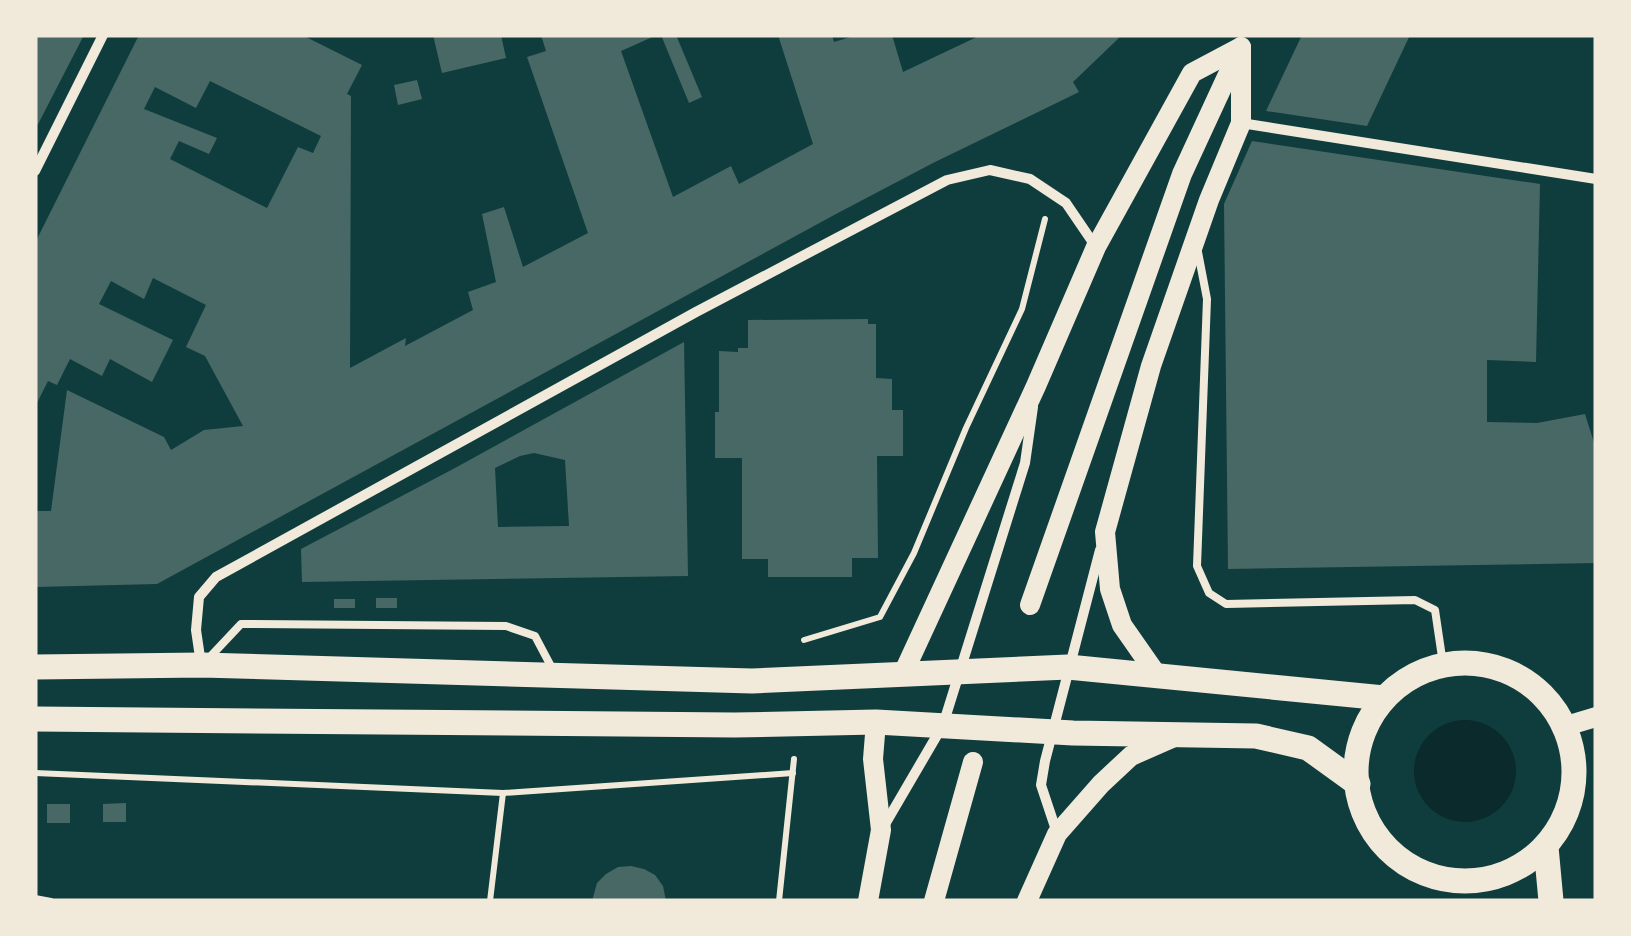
<svg xmlns="http://www.w3.org/2000/svg" width="1631" height="936" font-family="'Alegreya Sans',sans-serif">
  <rect width="100%" height="100%" fill="#0f3d3e"/>
  <!-- water -->
  <circle fill="#0a2a2b" cx="1465" cy="771" r="51"/>
  <!-- building -->
  <g fill="#486865" fill-rule="evenodd">
    <path d="M 35,35 L 84,35 L 35,130 Z"/>
    <path d="M 139,35 L 302,35 L 362,65 L 347,94 L 351,96 L 350,368 L 406,338 L 405,346 L 473,310 L 468,292 L 496,282 L 482,214 L 504,207 L 523,267 L 588,233 L 527,57 L 546,51 L 541,35 L 657,35 L 621,51 L 673,197 L 731,166 L 739,184 L 813,144 L 778,35 L 832,35 L 834,42 L 857,35 L 892,35 L 903,72 L 981,35 L 1122,35 L 1073,82 L 1079,92 L 933,163 L 836,214 L 157,584 L 35,587 L 35,511 L 51,511 L 67,390 L 164,437 L 171,450 L 204,430 L 243,426 L 205,356 L 186,347 L 206,305 L 153,278 L 144,299 L 111,281 L 99,304 L 173,340 L 152,382 L 110,359 L 102,376 L 70,359 L 57,385 L 48,381 L 35,407 L 35,243 ZM 210,81 L 321,136 L 313,153 L 298,147 L 267,208 L 170,159 L 179,141 L 209,154 L 217,138 L 144,109 L 155,87 L 196,108 Z"/>
    <path d="M 433,35 L 501,35 L 506,58 L 442,73 Z"/>
    <path d="M 661,35 L 676,35 L 702,97 L 689,103 Z"/>
    <path d="M 1302,35 L 1410,35 L 1367,126 L 1266,111 Z"/>
    <path d="M 417,80 L 422,99 L 398,105 L 394,85 Z"/>
    <path d="M 1252,141 L 1540,184 L 1536,362 L 1487,360 L 1487,422 L 1537,423 L 1585,414 L 1596,449 L 1596,563 L 1228,569 L 1224,204 Z"/>
    <path d="M 868,319 L 868,324 L 876,324 L 876,378 L 892,379 L 892,410 L 903,410 L 903,456 L 877,456 L 878,558 L 852,558 L 852,577 L 768,577 L 768,559 L 742,559 L 742,458 L 715,458 L 715,412 L 719,412 L 719,351 L 738,352 L 738,348 L 748,348 L 748,320 Z"/>
    <path d="M 684,342 L 688,576 L 302,582 L 301,549 L 455,468 ZM 534,453 L 565,460 L 569,526 L 498,527 L 495,468 L 520,456 Z"/>
    <rect x="376" y="598" width="21" height="10"/>
    <rect x="334" y="599" width="21" height="9"/>
    <path d="M 126,803 L 126,822 L 103,822 L 103,804 Z"/>
    <rect x="47" y="804" width="23" height="19"/>
    <path d="M 631,866 L 644,869 L 655,875 L 663,886 L 666,901 L 592,901 L 597,883 L 606,874 L 618,867 Z"/>
  </g>
  <g fill="none" stroke-linecap="round" stroke-linejoin="round">
    <!-- path -->
    <g stroke="#f1e9da" stroke-width="6">
      <path d="M 804,640 L 880,617 L 914,553 L 966,428 L 1022,309 L 1045,219"/>
      <path d="M 35,773 L 503,793 L 793,773"/>
      <path d="M 35,898 L 51,901"/>
      <path d="M 490,901 L 503,793"/>
      <path d="M 779,901 L 794,759"/>
    </g>
    <!-- service -->
    <g stroke="#f1e9da" stroke-width="8">
      <path d="M 1198,252 L 1207,299 L 1197,566 L 1209,593 L 1226,604 L 1415,600 L 1435,610 L 1443,664"/>
      <path d="M 209,658 L 241,624 L 506,626 L 535,636 L 553,670"/>
    </g>
    <!-- minor -->
    <g stroke="#f1e9da" stroke-width="10">
      <path d="M 1241,123 L 1596,179"/>
      <path d="M 35,171 L 103,35"/>
      <path d="M 201,664 L 196,630 L 199,597 L 216,577 L 696,312 L 947,180 L 990,170 L 1030,179 L 1066,203 L 1096,247"/>
      <path d="M 884,826 L 943,725 L 1025,463 L 1033,407"/>
      <path d="M 1057,833 L 1041,785 L 1045,761 L 1100,550"/>
    </g>
    <!-- secondary -->
    <g stroke="#f1e9da" stroke-width="20">
      <path d="M 1030,605 L 1182,174 L 1237,55"/>
      <path d="M 902,676 L 1036,386 L 1096,247 L 1192,73 L 1241,47"/>
      <path d="M 1159,678 L 1122,625 L 1110,589 L 1105,532 L 1151,366 L 1209,200 L 1241,123 L 1241,47"/>
      <path d="M 1566,726 L 1596,717"/>
      <path d="M 868,901 L 881,830 L 873,759 L 876,722"/>
      <path d="M 934,901 L 973,762"/>
      <path d="M 1027,901 L 1057,834 L 1101,784 L 1131,756 L 1174,737"/>
    </g>
    <!-- primary -->
    <g stroke="#f1e9da" stroke-width="25">
      <circle cx="1465" cy="772" r="109"/>
      <path d="M 35,667 L 202,665 L 752,681 L 1068,667 L 1384,698"/>
      <path d="M 35,719 L 735,725 L 876,722 L 1073,733 L 1256,736 L 1308,748 L 1358,784"/>
      <path d="M 1546,847 L 1551,901"/>
    </g>
  </g>
  <!-- border -->
  <rect width="1631" height="936" fill="none" stroke="#f1e9da" stroke-width="75"/>
</svg>
